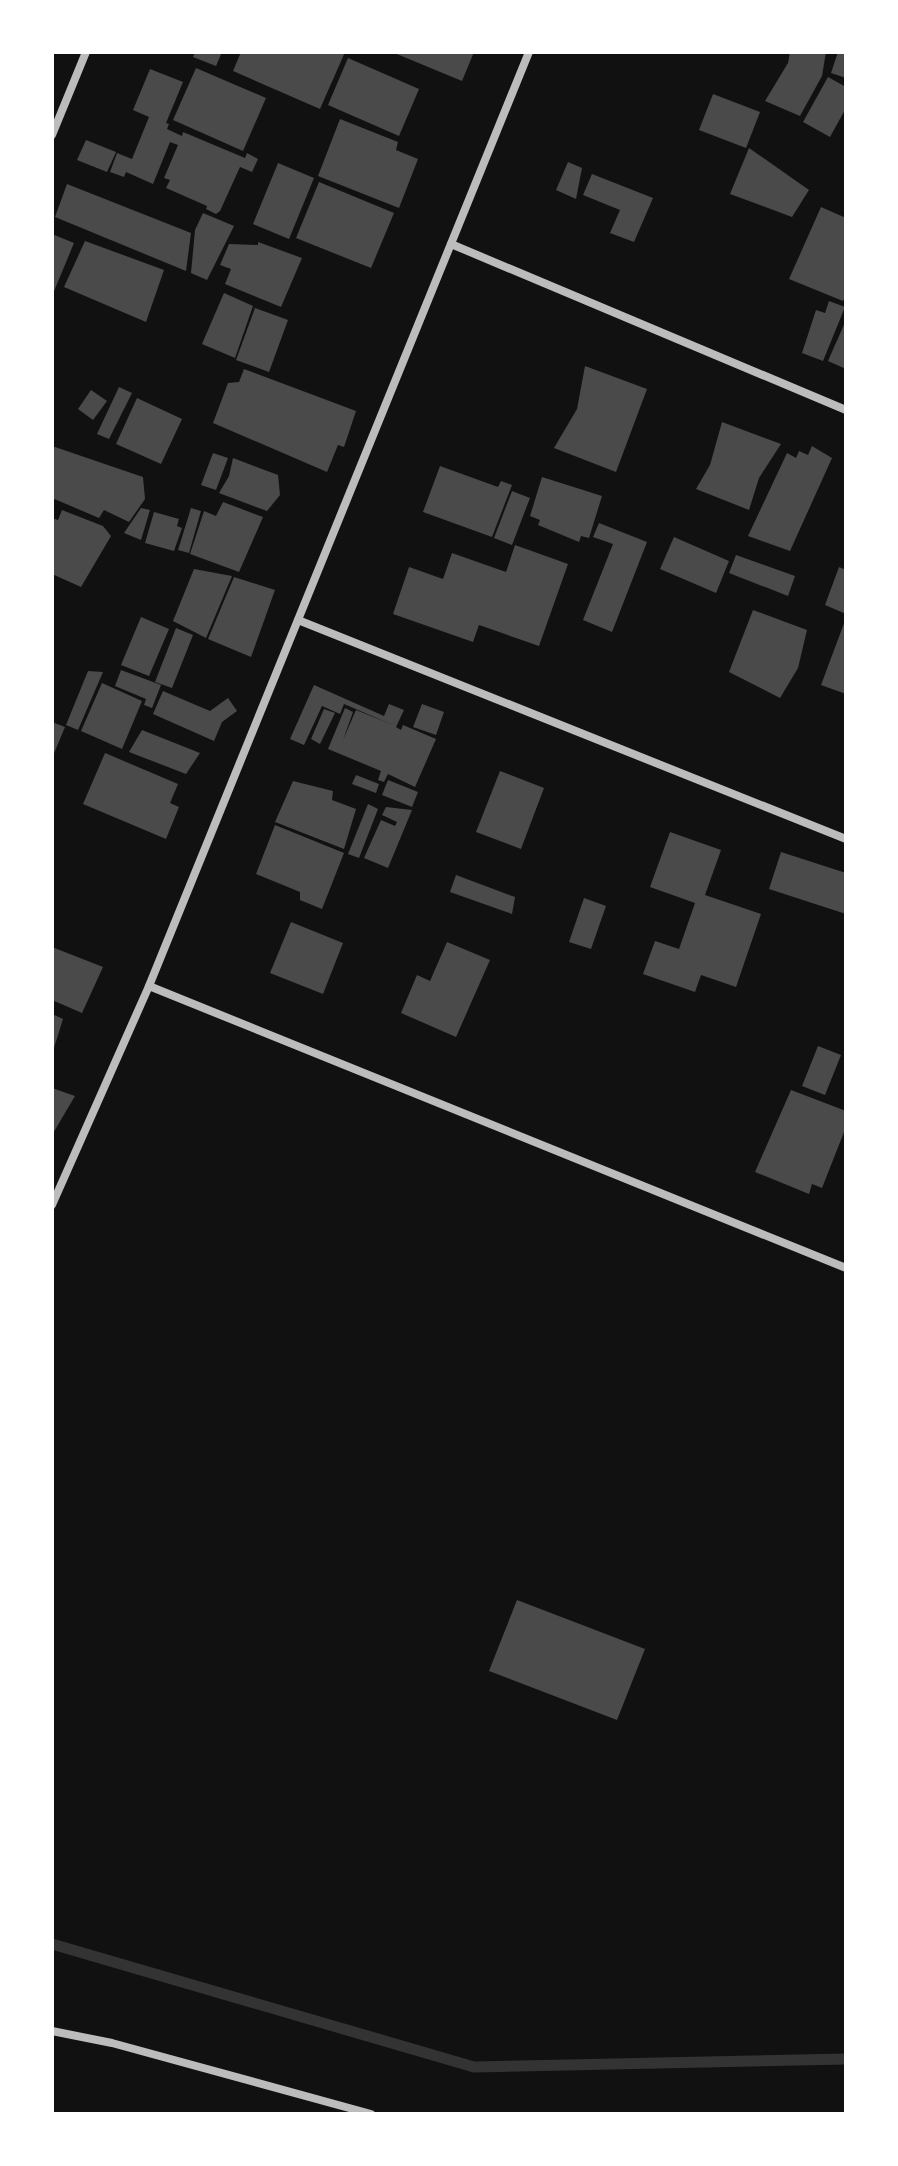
<svg xmlns="http://www.w3.org/2000/svg" width="898" height="2166" font-family="'Alegreya Sans',sans-serif">
  <rect width="100%" height="100%" fill="#111"/>
  <g fill="none" stroke-linecap="round" stroke-linejoin="round">
    <!-- stream -->
    <path stroke="#333" stroke-width="11" d="M 52,1944 L 474,2067 L 846,2059"/>
  </g>
  <!-- building -->
  <g fill="#4a4a4a">
    <path d="M 195,52 L 222,52 L 216,66 L 193,57 Z"/>
    <path d="M 241,52 L 345,52 L 320,109 L 233,71 Z"/>
    <path d="M 392,52 L 474,52 L 462,81 Z"/>
    <path d="M 790,52 L 826,52 L 822,76 L 800,116 L 765,101 L 788,63 Z"/>
    <path d="M 838,52 L 846,52 L 846,78 L 831,73 Z"/>
    <path d="M 348,58 L 419,89 L 399,136 L 328,105 Z"/>
    <path d="M 196,68 L 266,98 L 243,151 L 173,120 Z"/>
    <path d="M 150,69 L 183,82 L 166,123 L 169,124 L 167,129 L 182,136 L 183,132 L 245,158 L 247,153 L 258,159 L 252,172 L 240,167 L 220,211 L 216,214 L 206,209 L 207,206 L 166,188 L 170,180 L 164,178 L 178,145 L 170,142 L 153,184 L 126,172 L 124,177 L 110,172 L 117,153 L 132,159 L 149,117 L 133,110 Z"/>
    <path d="M 828,77 L 846,87 L 846,108 L 830,137 L 803,122 Z"/>
    <path d="M 713,94 L 760,112 L 746,148 L 699,130 Z"/>
    <path d="M 340,119 L 398,142 L 396,150 L 418,159 L 399,208 L 318,176 Z"/>
    <path d="M 86,140 L 116,152 L 107,172 L 77,160 Z"/>
    <path d="M 749,148 L 809,190 L 792,217 L 730,194 Z"/>
    <path d="M 568,162 L 582,168 L 576,199 L 556,190 Z"/>
    <path d="M 278,163 L 314,178 L 289,239 L 253,224 Z"/>
    <path d="M 592,174 L 653,198 L 634,242 L 610,233 L 620,210 L 583,195 Z"/>
    <path d="M 319,182 L 394,213 L 371,268 L 296,238 Z"/>
    <path d="M 67,184 L 191,233 L 186,271 L 55,217 Z"/>
    <path d="M 821,207 L 846,218 L 846,295 L 843,301 L 789,279 Z"/>
    <path d="M 203,213 L 234,226 L 207,280 L 191,273 L 195,230 Z"/>
    <path d="M 52,234 L 74,243 L 52,296 Z"/>
    <path d="M 85,241 L 164,270 L 146,322 L 64,287 Z"/>
    <path d="M 258,242 L 302,258 L 281,307 L 225,284 L 231,269 L 220,265 L 229,244 L 258,245 Z"/>
    <path d="M 224,293 L 253,306 L 235,358 L 202,344 Z"/>
    <path d="M 829,301 L 845,307 L 823,361 L 802,353 L 816,310 L 825,313 Z"/>
    <path d="M 255,308 L 288,320 L 269,372 L 236,360 Z"/>
    <path d="M 846,320 L 846,369 L 828,361 Z"/>
    <path d="M 585,366 L 647,389 L 616,472 L 554,448 L 577,409 Z"/>
    <path d="M 244,369 L 356,411 L 344,447 L 338,445 L 327,472 L 213,423 L 228,383 L 239,382 Z"/>
    <path d="M 119,387 L 132,393 L 109,439 L 97,434 Z"/>
    <path d="M 91,390 L 107,401 L 93,420 L 78,409 Z"/>
    <path d="M 137,398 L 182,419 L 161,464 L 116,444 Z"/>
    <path d="M 722,422 L 781,444 L 759,478 L 749,510 L 696,489 L 710,465 Z"/>
    <path d="M 52,446 L 143,477 L 145,499 L 129,522 L 104,510 L 99,518 L 52,498 Z"/>
    <path d="M 812,446 L 832,458 L 790,551 L 748,536 L 787,453 L 796,458 L 799,451 L 808,455 Z"/>
    <path d="M 213,453 L 228,458 L 216,490 L 201,485 Z"/>
    <path d="M 233,458 L 278,475 L 280,495 L 267,511 L 219,493 L 229,476 Z"/>
    <path d="M 440,466 L 498,487 L 501,481 L 512,485 L 492,537 L 423,512 Z"/>
    <path d="M 542,477 L 602,496 L 589,538 L 581,536 L 579,542 L 538,525 L 540,520 L 530,516 Z"/>
    <path d="M 512,491 L 530,498 L 512,545 L 494,538 Z"/>
    <path d="M 223,502 L 263,517 L 239,572 L 190,554 L 204,511 L 216,516 Z"/>
    <path d="M 141,508 L 150,510 L 141,540 L 124,533 Z"/>
    <path d="M 191,508 L 201,511 L 189,553 L 178,550 Z"/>
    <path d="M 62,510 L 103,526 L 111,536 L 81,587 L 52,574 L 52,518 L 58,520 Z"/>
    <path d="M 154,512 L 179,519 L 177,526 L 182,528 L 174,551 L 145,543 Z"/>
    <path d="M 599,523 L 647,542 L 612,632 L 583,620 L 613,544 L 593,537 Z"/>
    <path d="M 674,537 L 729,561 L 716,593 L 660,569 Z"/>
    <path d="M 515,545 L 568,564 L 539,646 L 479,625 L 473,642 L 393,614 L 409,567 L 443,579 L 452,553 L 506,572 Z"/>
    <path d="M 736,555 L 795,576 L 788,596 L 729,573 Z"/>
    <path d="M 839,567 L 846,570 L 846,614 L 825,605 Z"/>
    <path d="M 194,569 L 232,576 L 206,638 L 173,621 Z"/>
    <path d="M 234,577 L 275,590 L 251,657 L 208,639 Z"/>
    <path d="M 753,610 L 807,630 L 798,668 L 780,698 L 729,672 Z"/>
    <path d="M 141,617 L 169,629 L 149,676 L 121,665 Z"/>
    <path d="M 846,618 L 846,694 L 821,685 Z"/>
    <path d="M 176,628 L 193,635 L 172,688 L 155,682 Z"/>
    <path d="M 121,670 L 161,685 L 152,708 L 144,705 L 146,699 L 115,686 Z"/>
    <path d="M 88,671 L 103,672 L 78,730 L 66,725 Z"/>
    <path d="M 102,683 L 142,701 L 122,749 L 81,731 Z"/>
    <path d="M 314,685 L 384,716 L 389,704 L 404,710 L 396,727 L 401,730 L 403,725 L 436,739 L 415,787 L 388,774 L 384,782 L 378,780 L 381,771 L 328,749 L 345,708 L 353,712 L 343,740 L 356,710 L 393,725 L 344,704 L 340,714 L 322,706 L 304,745 L 290,739 Z"/>
    <path d="M 163,691 L 210,711 L 228,698 L 237,711 L 222,722 L 214,741 L 153,714 Z"/>
    <path d="M 422,704 L 444,712 L 436,735 L 413,727 Z"/>
    <path d="M 324,709 L 335,713 L 320,744 L 311,739 Z"/>
    <path d="M 52,722 L 65,727 L 52,758 Z"/>
    <path d="M 142,730 L 200,753 L 186,774 L 129,752 Z"/>
    <path d="M 105,753 L 178,784 L 170,803 L 179,807 L 166,839 L 83,804 Z"/>
    <path d="M 500,771 L 544,788 L 521,849 L 476,832 Z"/>
    <path d="M 356,775 L 379,784 L 376,793 L 352,784 Z"/>
    <path d="M 388,780 L 418,792 L 412,807 L 382,795 Z"/>
    <path d="M 293,781 L 333,791 L 332,800 L 356,809 L 344,849 L 275,822 Z"/>
    <path d="M 368,804 L 378,809 L 359,858 L 348,854 Z"/>
    <path d="M 386,807 L 412,810 L 388,868 L 364,858 L 381,820 L 395,826 L 397,822 L 382,815 Z"/>
    <path d="M 275,825 L 344,853 L 322,909 L 300,900 L 300,892 L 256,874 Z"/>
    <path d="M 670,832 L 721,850 L 705,895 L 761,914 L 736,987 L 701,975 L 695,992 L 643,974 L 655,941 L 679,949 L 695,903 L 650,887 Z"/>
    <path d="M 781,852 L 846,873 L 846,914 L 769,889 Z"/>
    <path d="M 456,875 L 515,897 L 512,914 L 450,892 Z"/>
    <path d="M 584,898 L 606,906 L 591,949 L 569,942 Z"/>
    <path d="M 291,922 L 343,943 L 323,994 L 270,973 Z"/>
    <path d="M 447,942 L 490,960 L 456,1037 L 401,1013 L 417,975 L 430,981 Z"/>
    <path d="M 52,947 L 103,967 L 82,1013 L 52,1000 Z"/>
    <path d="M 52,1014 L 63,1019 L 53,1051 L 52,1051 Z"/>
    <path d="M 818,1046 L 841,1055 L 825,1095 L 802,1086 Z"/>
    <path d="M 52,1088 L 75,1096 L 52,1135 Z"/>
    <path d="M 791,1090 L 846,1111 L 846,1127 L 822,1188 L 812,1184 L 809,1194 L 755,1172 Z"/>
    <path d="M 517,1600 L 645,1649 L 617,1720 L 489,1671 Z"/>
  </g>
  <g fill="none" stroke-linecap="round" stroke-linejoin="round">
    <!-- minor -->
    <g stroke="#bcbcbc" stroke-width="8">
      <path d="M 52,135 L 86,52"/>
      <path d="M 451,244 L 846,410"/>
      <path d="M 298,620 L 846,839"/>
      <path d="M 149,986 L 846,1268"/>
      <path d="M 52,1205 L 149,986 L 529,52"/>
      <path d="M 52,2031 L 112,2043 L 371,2114"/>
    </g>
  </g>
  <!-- border -->
  <rect width="898" height="2166" fill="none" stroke="#ffffff" stroke-width="108"/>
</svg>
